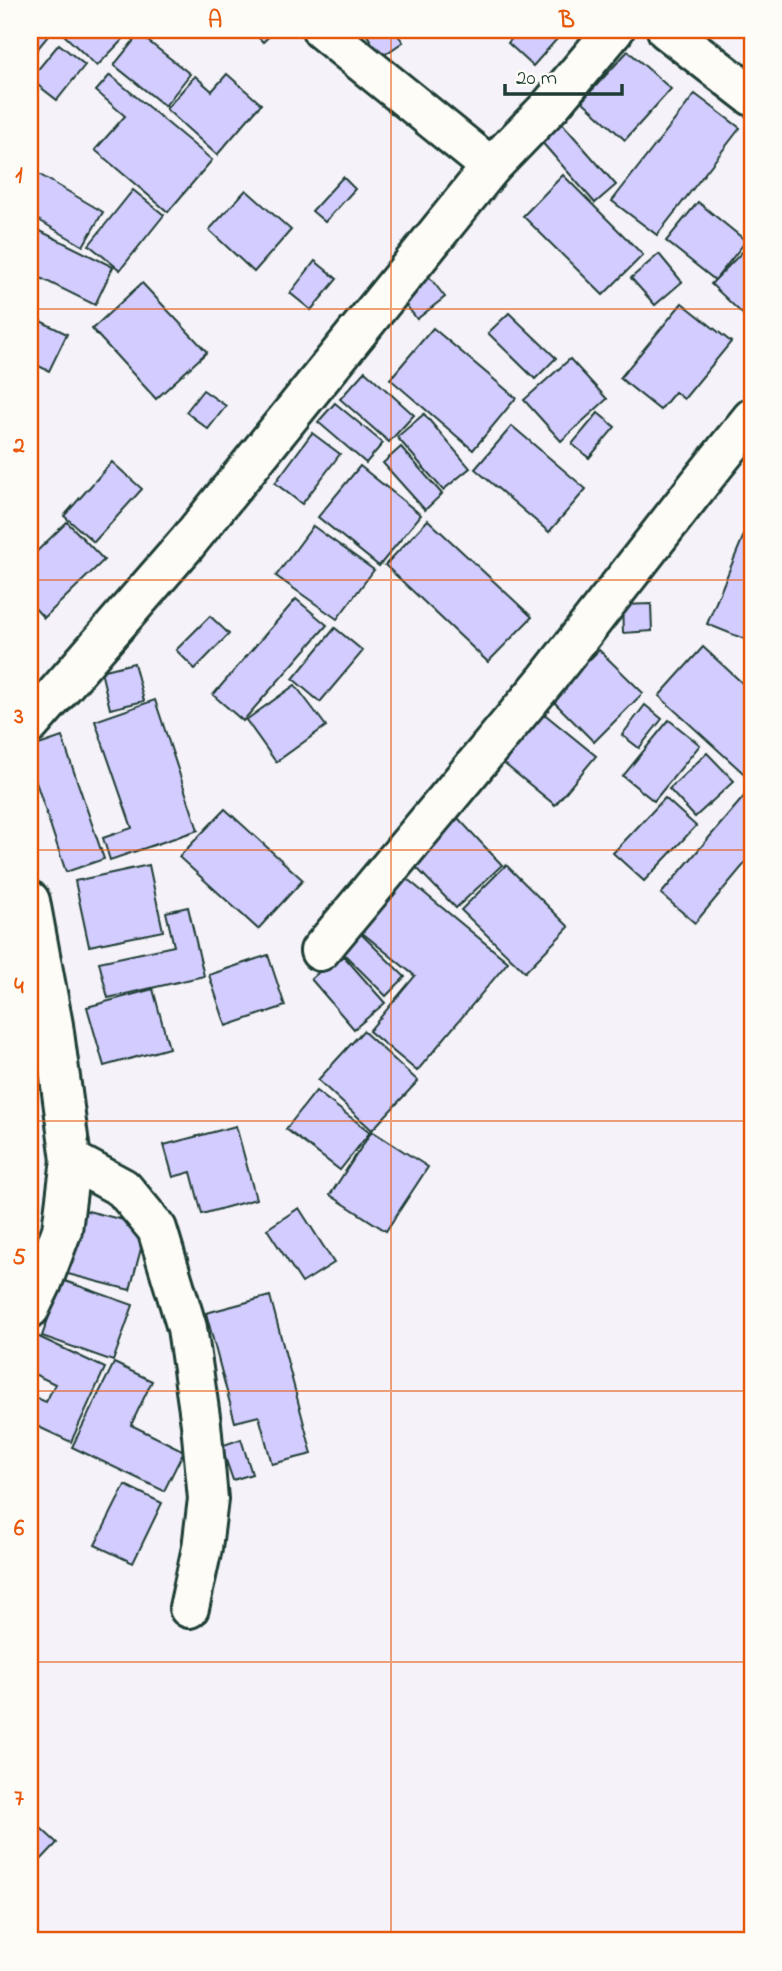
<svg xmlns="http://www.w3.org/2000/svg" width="782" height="1971" font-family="'Indie Flower',sans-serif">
  <rect width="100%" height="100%" fill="#f5f2f9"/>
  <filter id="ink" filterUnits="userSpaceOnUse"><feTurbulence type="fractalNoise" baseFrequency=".0143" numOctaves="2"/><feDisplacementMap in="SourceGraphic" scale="14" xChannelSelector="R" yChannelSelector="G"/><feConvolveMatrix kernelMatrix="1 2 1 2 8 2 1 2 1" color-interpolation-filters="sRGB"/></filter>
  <g filter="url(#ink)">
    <!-- building -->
    <g fill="#d3ccff" stroke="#1f3d34" stroke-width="2">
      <path d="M 30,30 L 53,30 L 30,58 Z"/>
      <path d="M 71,30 L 132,30 L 97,66 L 65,36 Z"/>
      <path d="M 251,30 L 276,30 L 263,42 Z"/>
      <path d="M 374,30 L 394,30 L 403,42 L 381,57 L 367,35 Z"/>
      <path d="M 519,30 L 565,30 L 533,66 L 508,43 Z"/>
      <path d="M 139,34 L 190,74 L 165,106 L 114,65 Z"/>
      <path d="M 59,44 L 85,65 L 57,100 L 30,79 Z"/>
      <path d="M 628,51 L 671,89 L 625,140 L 582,101 Z"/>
      <path d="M 227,74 L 261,104 L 217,155 L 166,109 L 195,76 L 212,91 Z"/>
      <path d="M 110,75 L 212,160 L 168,212 L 95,150 L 125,116 L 96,91 Z"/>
      <path d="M 695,94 L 740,128 L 657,235 L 612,201 Z"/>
      <path d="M 561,122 L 616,185 L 595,203 L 540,140 Z"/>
      <path d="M 30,169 L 103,212 L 83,246 L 30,215 Z"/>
      <path d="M 563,175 L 643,255 L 603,295 L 523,216 Z"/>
      <path d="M 343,177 L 355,189 L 325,222 L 312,211 Z"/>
      <path d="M 133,190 L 164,215 L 120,270 L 89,245 Z"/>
      <path d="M 246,190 L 291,230 L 254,272 L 209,230 Z"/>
      <path d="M 698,202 L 746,241 L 715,280 L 666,241 Z"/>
      <path d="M 30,226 L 113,267 L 95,305 L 30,273 Z"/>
      <path d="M 752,242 L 752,323 L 711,284 Z"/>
      <path d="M 659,254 L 682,282 L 655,305 L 631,278 Z"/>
      <path d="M 315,261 L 337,279 L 311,310 L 290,293 Z"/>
      <path d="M 427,274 L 445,297 L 417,319 L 399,296 Z"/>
      <path d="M 142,283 L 207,352 L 156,399 L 92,329 Z"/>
      <path d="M 682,303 L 731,342 L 684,399 L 675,392 L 660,410 L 620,378 Z"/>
      <path d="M 509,313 L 556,358 L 535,379 L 488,333 Z"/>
      <path d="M 30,316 L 67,334 L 49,371 L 30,362 Z"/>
      <path d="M 433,328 L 516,398 L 473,450 L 390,379 Z"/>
      <path d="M 570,359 L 607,399 L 561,441 L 524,400 Z"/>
      <path d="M 365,371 L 414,415 L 389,442 L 340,399 Z"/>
      <path d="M 203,390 L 226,406 L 208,429 L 186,412 Z"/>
      <path d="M 335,403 L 383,443 L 366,463 L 318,422 Z"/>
      <path d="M 598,413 L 615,427 L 589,458 L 572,444 Z"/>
      <path d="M 424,414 L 470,468 L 443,490 L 397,437 Z"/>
      <path d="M 512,426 L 586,489 L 549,532 L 475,469 Z"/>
      <path d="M 312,433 L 340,454 L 302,504 L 275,483 Z"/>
      <path d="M 401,447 L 442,494 L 425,510 L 383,463 Z"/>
      <path d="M 112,462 L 142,489 L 94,542 L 64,516 Z"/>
      <path d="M 360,466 L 421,515 L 379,566 L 318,517 Z"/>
      <path d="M 428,520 L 532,617 L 488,662 L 385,565 Z"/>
      <path d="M 67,522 L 104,560 L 44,618 L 30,603 L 30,558 Z"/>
      <path d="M 748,525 L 752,527 L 752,634 L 749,641 L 707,624 Z"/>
      <path d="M 313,526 L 374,570 L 337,619 L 276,576 Z"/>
      <path d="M 296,599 L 327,625 L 243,721 L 213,695 Z"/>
      <path d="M 651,604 L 652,631 L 623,633 L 622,605 Z"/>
      <path d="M 210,616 L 229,634 L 195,669 L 176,650 Z"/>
      <path d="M 335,628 L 363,651 L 320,702 L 293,679 Z"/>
      <path d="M 703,647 L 752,692 L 752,781 L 659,696 Z"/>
      <path d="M 599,650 L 643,693 L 594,742 L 551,699 Z"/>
      <path d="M 134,663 L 144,701 L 110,709 L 101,671 Z"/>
      <path d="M 295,685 L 326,726 L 276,762 L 246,720 Z"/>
      <path d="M 155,700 L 198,830 L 110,860 L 103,838 L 132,828 L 95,721 Z"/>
      <path d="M 645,705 L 662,719 L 639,748 L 622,735 Z"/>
      <path d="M 542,712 L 596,756 L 555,805 L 501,761 Z"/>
      <path d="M 669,720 L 700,745 L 654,801 L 623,776 Z"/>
      <path d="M 62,737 L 104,859 L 66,872 L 30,764 L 30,748 Z"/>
      <path d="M 707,753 L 734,781 L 695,817 L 669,789 Z"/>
      <path d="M 752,787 L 752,855 L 695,923 L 661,894 Z"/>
      <path d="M 665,798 L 696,826 L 644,881 L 613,853 Z"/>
      <path d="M 225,809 L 303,880 L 258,929 L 179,857 Z"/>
      <path d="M 457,817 L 502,865 L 456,908 L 410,861 Z"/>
      <path d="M 149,865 L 163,931 L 89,946 L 75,881 Z"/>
      <path d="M 506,865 L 569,927 L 525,972 L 461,910 Z"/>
      <path d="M 400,873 L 508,962 L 417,1071 L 369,1031 L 415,976 L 355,927 Z"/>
      <path d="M 188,907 L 204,976 L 108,998 L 99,962 L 174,946 L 166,912 Z"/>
      <path d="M 356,929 L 405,977 L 386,996 L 338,948 Z"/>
      <path d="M 341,953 L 385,1003 L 354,1029 L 311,979 Z"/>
      <path d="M 268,955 L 285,1006 L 226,1026 L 209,975 Z"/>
      <path d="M 153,989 L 169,1048 L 104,1066 L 87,1007 Z"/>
      <path d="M 363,1031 L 418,1081 L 372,1130 L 318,1080 Z"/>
      <path d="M 316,1091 L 370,1132 L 340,1170 L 286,1129 Z"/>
      <path d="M 236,1126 L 256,1199 L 202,1214 L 191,1172 L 173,1177 L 164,1145 Z"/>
      <path d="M 372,1131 L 428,1167 L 386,1231 L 330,1195 Z"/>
      <path d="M 299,1208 L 334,1263 L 302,1283 L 267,1229 Z"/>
      <path d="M 80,1209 L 147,1226 L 130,1290 L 64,1273 Z"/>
      <path d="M 62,1280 L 133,1305 L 113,1361 L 42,1336 Z"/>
      <path d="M 270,1296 L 312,1454 L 272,1464 L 259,1416 L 235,1422 L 206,1313 Z"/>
      <path d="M 37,1336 L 105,1368 L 71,1442 L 30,1423 L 30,1395 L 46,1402 L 55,1384 L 30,1372 L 30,1352 Z"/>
      <path d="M 114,1363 L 152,1381 L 131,1425 L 184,1451 L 164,1491 L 72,1447 Z"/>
      <path d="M 241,1439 L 252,1474 L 233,1480 L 221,1446 Z"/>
      <path d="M 125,1485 L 162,1503 L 133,1563 L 95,1545 Z"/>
      <path d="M 30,1818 L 57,1843 L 35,1866 L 30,1861 Z"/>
    </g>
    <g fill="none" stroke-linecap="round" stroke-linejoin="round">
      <!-- minor casing -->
      <g stroke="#1f3d34" stroke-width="44">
        <g id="minor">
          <path d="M 322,30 L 491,167"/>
          <path d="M 667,30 L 752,96"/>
          <path d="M 30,724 L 188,542 L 491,167 L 551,105 L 614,30"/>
          <path d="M 30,901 L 53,1025 L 71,1160 L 123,1188 L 157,1229 L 187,1328 L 201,1424 L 208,1499 L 202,1548 L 189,1608"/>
          <path d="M 320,951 L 547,679 L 703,479 L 752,418"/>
          <path d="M 30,1308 L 42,1283 L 62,1230 L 71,1160"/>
        </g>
      </g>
      <!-- minor -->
      <use href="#minor" stroke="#fdfcf7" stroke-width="38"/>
    </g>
  </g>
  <!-- grid -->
  <path fill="none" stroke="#e8590c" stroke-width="2" stroke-opacity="0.55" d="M 391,30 L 391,1941M 30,309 L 752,309M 30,580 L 752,580M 30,850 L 752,850M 30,1121 L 752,1121M 30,1391 L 752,1391M 30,1662 L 752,1662"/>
  <!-- margin -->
  <rect width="782" height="1971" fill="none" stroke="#fdfcf7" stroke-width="77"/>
  <!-- scale -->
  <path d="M505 84v10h117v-10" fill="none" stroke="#1f3d34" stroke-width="3.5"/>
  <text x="516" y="84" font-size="21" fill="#1f3d34" stroke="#fdfcf7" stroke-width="5" paint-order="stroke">20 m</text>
  <rect x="38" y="38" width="706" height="1894" fill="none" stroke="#e8590c" stroke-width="2.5"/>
  <g font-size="23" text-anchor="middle" font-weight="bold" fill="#e8590c">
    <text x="215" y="27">A</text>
    <text x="567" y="27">B</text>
    <text x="19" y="182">1</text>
    <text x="19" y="452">2</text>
    <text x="19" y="723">3</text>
    <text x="19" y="993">4</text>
    <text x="19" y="1264">5</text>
    <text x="19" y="1535">6</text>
    <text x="19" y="1805">7</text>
  </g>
</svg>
